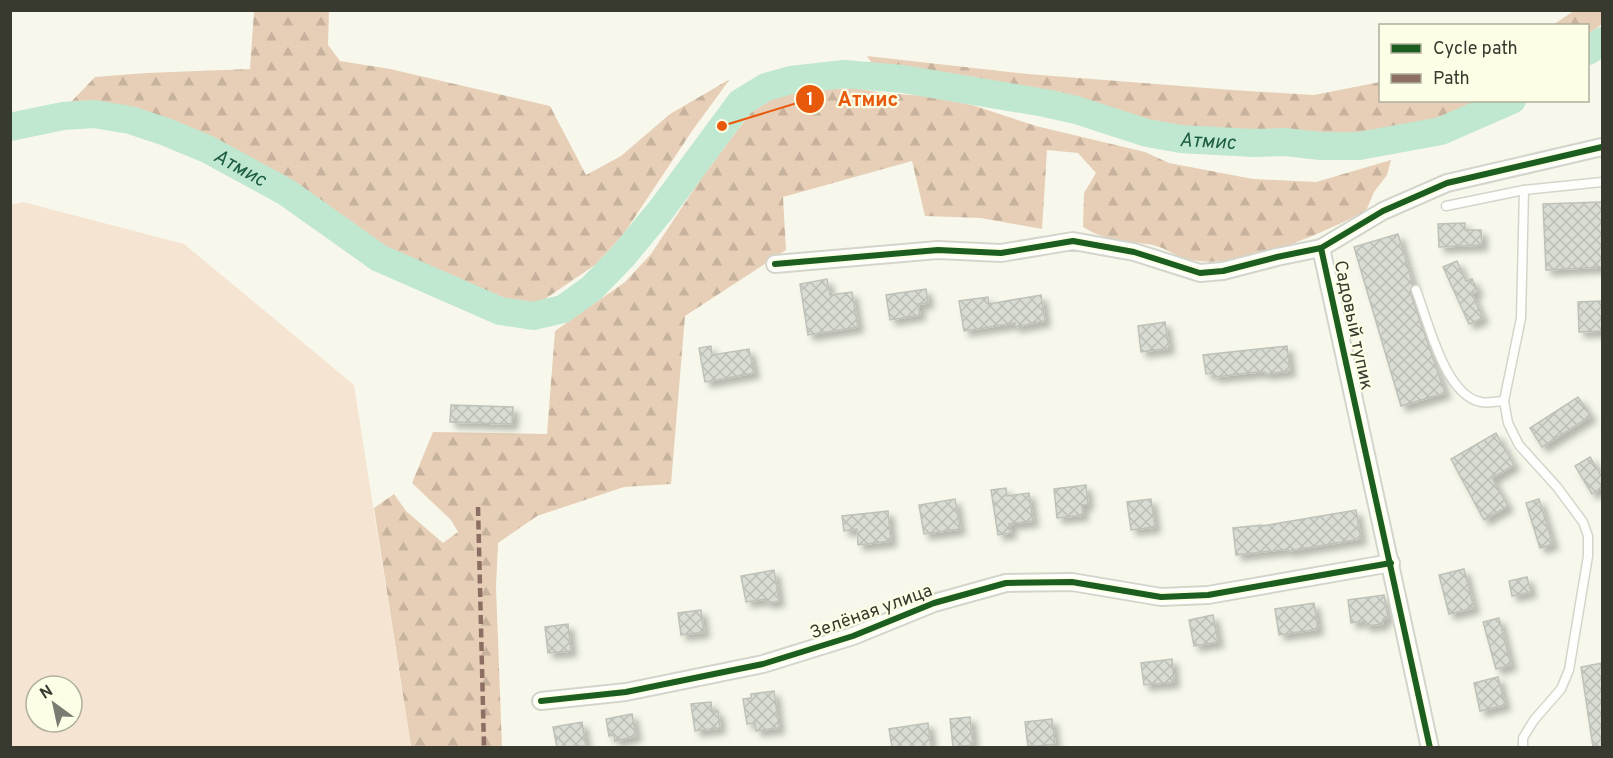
<svg xmlns="http://www.w3.org/2000/svg" width="1613" height="758" font-family="Overpass,sans-serif">
  <defs>
    <pattern id="forest-firs" width="22" height="20" patternUnits="userSpaceOnUse" patternTransform="scale(1.5)"><rect width="22" height="20" fill="#e7cfb7"/><path d="M5 1l3.5 6h-7zM16 11l3.5 6h-7z" fill="#c7b29e"/></pattern>
    <pattern id="building-cross-hatch" width="8" height="8" patternUnits="userSpaceOnUse" patternTransform="scale(1.5)"><rect width="8" height="8" fill="#d9dcd2"/><path d="M0 0l8 8M0 8l8-8" fill="none" stroke="#bbbeb5"/></pattern>
    <filter id="shadow"><feDropShadow dx="5.5" dy="5.5" stdDeviation="3" flood-color="#0004"/></filter>
  </defs>
  <rect width="100%" height="100%" fill="#f7f8eb"/>
  <!-- forest -->
  <g fill="url(#forest-firs)">
    <path d="M 1575,10 L 1602,11 L 1602,24 L 1588,34 L 1588,26 L 1553,25 Z"/>
    <path d="M 254,11 L 329,11 L 328,45 L 340,61 L 390,69 L 550,106 L 586,175 L 621,156 L 670,114 L 730,79 L 692,131 L 623,235 L 595,265 L 545,299 L 517,307 L 505,305 L 465,285 L 434,278 L 405,262 L 309,201 L 278,178 L 250,165 L 146,122 L 81,107 L 71,102 L 95,77 L 146,73 L 250,69 Z"/>
    <path d="M 867,56 L 1028,74 L 1232,90 L 1314,95 L 1380,82 L 1380,100 L 1483,101 L 1433,124 L 1388,132 L 1338,134 L 1302,139 L 1270,138 L 1227,131 L 1171,130 L 1140,121 L 1096,115 L 1057,96 L 998,83 L 875,68 Z"/>
    <path d="M 855,88 L 883,93 L 925,96 L 972,105 L 1036,126 L 1145,152 L 1169,163 L 1253,179 L 1316,182 L 1391,160 L 1387,175 L 1374,192 L 1366,211 C 1320,234 1243,270 1192,260 C 1178,258 1166,248 1153,245 C 1125,240 1110,243 1083,227 L 1084,193 L 1096,173 L 1078,153 L 1047,150 L 1042,229 L 981,218 L 925,216 L 912,161 L 783,197 L 786,250 L 685,316 L 671,484 L 624,487 L 537,516 L 498,543 L 496,587 L 502,747 L 411,747 L 374,508 L 394,494 L 406,511 L 443,543 L 458,532 L 451,520 L 412,483 L 433,432 L 547,434 L 555,331 L 625,282 L 651,254 L 700,180 L 758,103 L 772,95 L 792,90 Z"/>
  </g>
  <!-- green -->
  <path fill="#f5e4d1" fill-rule="evenodd" d="M 23,202 L 184,244 L 354,385 L 411,747 L 11,747 L 10,205 ZM 36,686 L 72,686 L 72,722 L 36,722 Z"/>
  <g fill="none" stroke-linecap="round" stroke-linejoin="round">
    <!-- river -->
    <g stroke="#c0e7d0" stroke-width="28">
      <path d="M 1588,51 L 1602,41"/>
      <path id="s1" d="M 10,127 L 63,116 L 94,114 L 130,120 L 166,132 L 207,149 L 286,192 L 379,258 L 500,311 L 533,316 L 563,309 L 592,288 L 623,256 L 661,210 L 740,103 L 766,87 L 791,80 L 844,74 L 903,79 L 1045,103 L 1076,110 L 1147,133 L 1181,139 L 1253,143 L 1285,142 L 1321,146 L 1359,146 L 1441,131 L 1512,100"/>
    </g>
  </g>
  <!-- building -->
  <g fill="url(#building-cross-hatch)" stroke="#bec1b8" stroke-width="1.5" filter="url(#shadow)">
    <path d="M 1602,202 L 1602,267 L 1546,270 L 1543,204 Z"/>
    <path d="M 1465,223 L 1465,230 L 1481,230 L 1482,245 L 1439,247 L 1438,224 Z"/>
    <path d="M 1398,234 L 1413,285 L 1410,292 L 1445,393 L 1401,406 L 1354,247 Z"/>
    <path d="M 1457,261 L 1466,281 L 1472,279 L 1478,291 L 1472,294 L 1483,318 L 1469,324 L 1443,267 Z"/>
    <path d="M 827,279 L 830,295 L 852,292 L 858,327 L 808,335 L 800,284 Z"/>
    <path d="M 926,289 L 928,303 L 918,304 L 920,315 L 890,320 L 886,295 Z"/>
    <path d="M 1041,295 L 1045,321 L 1015,327 L 1015,323 L 964,331 L 959,301 L 988,297 L 989,304 Z"/>
    <path d="M 1602,301 L 1602,331 L 1579,332 L 1578,302 Z"/>
    <path d="M 1165,322 L 1169,348 L 1141,352 L 1138,326 Z"/>
    <path d="M 711,346 L 712,355 L 749,349 L 754,373 L 705,382 L 699,348 Z"/>
    <path d="M 1287,346 L 1290,371 L 1265,374 L 1265,372 L 1258,372 L 1214,377 L 1213,373 L 1206,374 L 1203,355 Z"/>
    <path d="M 1578,397 L 1591,416 L 1542,447 L 1530,428 Z"/>
    <path d="M 451,405 L 513,407 L 512,424 L 450,422 Z"/>
    <path d="M 1496,433 L 1514,465 L 1492,478 L 1508,506 L 1484,520 L 1451,459 Z"/>
    <path d="M 1590,457 L 1602,477 L 1602,487 L 1592,494 L 1575,466 Z"/>
    <path d="M 1086,485 L 1088,504 L 1082,505 L 1083,515 L 1057,518 L 1054,489 Z"/>
    <path d="M 1006,488 L 1007,496 L 1029,493 L 1033,521 L 1009,524 L 1011,533 L 998,535 L 991,490 Z"/>
    <path d="M 955,499 L 960,529 L 924,534 L 919,505 Z"/>
    <path d="M 1151,499 L 1155,527 L 1131,530 L 1127,502 Z"/>
    <path d="M 1539,499 L 1553,544 L 1540,548 L 1526,503 Z"/>
    <path d="M 1356,510 L 1361,539 L 1288,551 L 1288,549 L 1236,555 L 1233,528 L 1262,525 L 1262,526 Z"/>
    <path d="M 888,511 L 891,541 L 858,545 L 857,529 L 844,531 L 842,516 Z"/>
    <path d="M 1464,569 L 1474,608 L 1449,614 L 1439,575 Z"/>
    <path d="M 774,570 L 779,601 L 767,603 L 766,599 L 746,602 L 741,576 Z"/>
    <path d="M 1527,577 L 1531,592 L 1512,596 L 1509,581 Z"/>
    <path d="M 1384,595 L 1388,618 L 1383,619 L 1383,624 L 1365,626 L 1365,621 L 1351,623 L 1348,600 Z"/>
    <path d="M 1314,603 L 1318,629 L 1279,635 L 1275,609 Z"/>
    <path d="M 701,610 L 704,632 L 681,635 L 678,613 Z"/>
    <path d="M 1213,615 L 1218,642 L 1194,646 L 1189,620 Z"/>
    <path d="M 1499,618 L 1511,665 L 1496,669 L 1483,622 Z"/>
    <path d="M 568,624 L 571,651 L 548,653 L 545,627 Z"/>
    <path d="M 1172,659 L 1174,682 L 1144,685 L 1141,663 Z"/>
    <path d="M 1602,663 L 1602,747 L 1593,747 L 1581,667 Z"/>
    <path d="M 1498,677 L 1505,705 L 1480,711 L 1474,683 Z"/>
    <path d="M 774,691 L 779,728 L 756,731 L 755,723 L 747,724 L 743,699 L 751,698 L 751,694 Z"/>
    <path d="M 711,702 L 712,711 L 718,711 L 720,728 L 695,731 L 691,704 Z"/>
    <path d="M 632,714 L 636,736 L 615,741 L 614,735 L 609,736 L 606,719 Z"/>
    <path d="M 970,717 L 973,745 L 953,747 L 950,719 Z"/>
    <path d="M 1052,719 L 1055,744 L 1028,747 L 1025,722 Z"/>
    <path d="M 582,722 L 586,746 L 557,747 L 553,727 Z"/>
    <path d="M 928,723 L 931,747 L 892,747 L 889,729 Z"/>
  </g>
  <g fill="none" stroke-linecap="round" stroke-linejoin="round">
    <!-- lane casing -->
    <g stroke="#d4d5ca" stroke-width="11">
      <g id="lane">
        <path d="M 1446,206 L 1524,190 L 1602,182"/>
        <path d="M 1416,290 C 1428,321 1445,396 1481,402 C 1488,404 1497,401 1504,401"/>
        <path d="M 1523,748 L 1523,738 L 1534,720 L 1561,689 L 1569,670 L 1588,556 L 1588,536 L 1583,522 L 1557,487 L 1519,445 L 1508,423 L 1504,401 L 1521,318 L 1524,190"/>
      </g>
    </g>
    <!-- street casing -->
    <g stroke="#d4d5ca" stroke-width="20">
      <g id="street">
        <path d="M 775,264 L 938,250 L 1001,253 L 1073,241 L 1134,252 L 1200,273 L 1223,271 L 1277,257 L 1321,248"/>
        <path d="M 541,701 L 626,692 L 763,664 L 853,636 L 934,603 L 1006,583 L 1072,582 L 1161,597 L 1208,595 L 1391,563"/>
        <path d="M 1430,748 L 1321,248 L 1383,211 L 1447,183 L 1602,147"/>
      </g>
    </g>
    <!-- lane -->
    <use href="#lane" stroke="#fefefc" stroke-width="8"/>
    <!-- street -->
    <use href="#street" stroke="#fefefc" stroke-width="16"/>
    <!-- quiet -->
    <path stroke="#8d6e63" stroke-width="4.5" stroke-dasharray="9 4.5" stroke-linecap="butt" d="M 478,507 L 484,748"/>
    <!-- cycleway casing -->
    <g stroke="#fcfee5" stroke-width="10">
      <g id="cycleway">
        <path d="M 775,264 L 938,250 L 1001,253 L 1073,241 L 1134,252 L 1200,273 L 1223,271 L 1277,257 L 1321,248"/>
        <path d="M 541,701 L 626,692 L 763,664 L 853,636 L 934,603 L 1006,583 L 1072,582 L 1161,597 L 1208,595 L 1391,563"/>
        <path d="M 1430,748 L 1321,248 L 1383,211 L 1447,183 L 1602,147"/>
      </g>
    </g>
    <!-- cycleway -->
    <use href="#cycleway" stroke="#1b5e20" stroke-width="6"/>
  </g>
  <g text-anchor="middle" stroke-width="4.5" stroke-linejoin="round" paint-order="stroke">
    <!-- street labels -->
    <g font-size="18" fill="#38392f" stroke="#fcfee5">
      <text transform="translate(1354 325) rotate(78)" y="6">Садовый тупик</text>
      <text transform="translate(871 611) rotate(-20)" y="6">Зелёная улица</text>
    </g>
    <!-- water labels -->
    <g font-size="20" font-style="italic" fill="#1c5d43" stroke="#fcfee5">
      <text dy="7" stroke="none"><textPath href="#s1" startOffset="1358">Атмис</textPath></text>
      <text dy="7" stroke="none"><textPath href="#s1" startOffset="242">Атмис</textPath></text>
    </g>
  </g>
  <!-- callouts -->
  <path fill="none" stroke="#e8590c" stroke-width="2" d="M722 126L810 99"/>
  <g fill="#e8590c" stroke="#fcfee5" stroke-width="2">
    <circle cx="722" cy="126" r="6"/>
    <circle cx="810" cy="99" r="15"/>
  </g>
  <g font-size="18" text-anchor="middle" font-weight="bold" fill="#fff">
    <text x="810" y="105">1</text>
  </g>
  <g font-size="20" text-anchor="middle" font-weight="bold" fill="#e8590c" stroke="#fcfee5" stroke-width="4.5" stroke-linejoin="round" paint-order="stroke">
    <text x="868" y="106">Атмис</text>
  </g>
  <!-- border -->
  <rect width="1613" height="758" fill="none" stroke="#38392f" stroke-width="24"/>
  <!-- legend -->
  <rect x="1379" y="24" width="210" height="78" fill="#fcfee5" stroke="#aeaf9c" stroke-width="1.5"/>
  <rect x="1391" y="44" width="30" height="9" fill="#1b5e20" stroke="#aeaf9c" stroke-width="1.5"/>
  <text x="1433" y="54" font-size="18" fill="#38392f">Cycle path</text>
  <rect x="1391" y="74" width="30" height="9" fill="#8d6e63" stroke="#aeaf9c" stroke-width="1.5"/>
  <text x="1433" y="84" font-size="18" fill="#38392f">Path</text>
  <!-- north arrow -->
  <g transform="translate(54 704) rotate(327)"><circle r="28" fill="#fcfee5" stroke="#aeaf9c" stroke-width="1.5"/>
  <path d="M0-4.5L10 22L0 15L-10 22Z" fill="#7b7c71"/>
  <text y="-9" font-size="16" font-weight="bold" text-anchor="middle" fill="#38392f">N</text>
  </g>
</svg>
